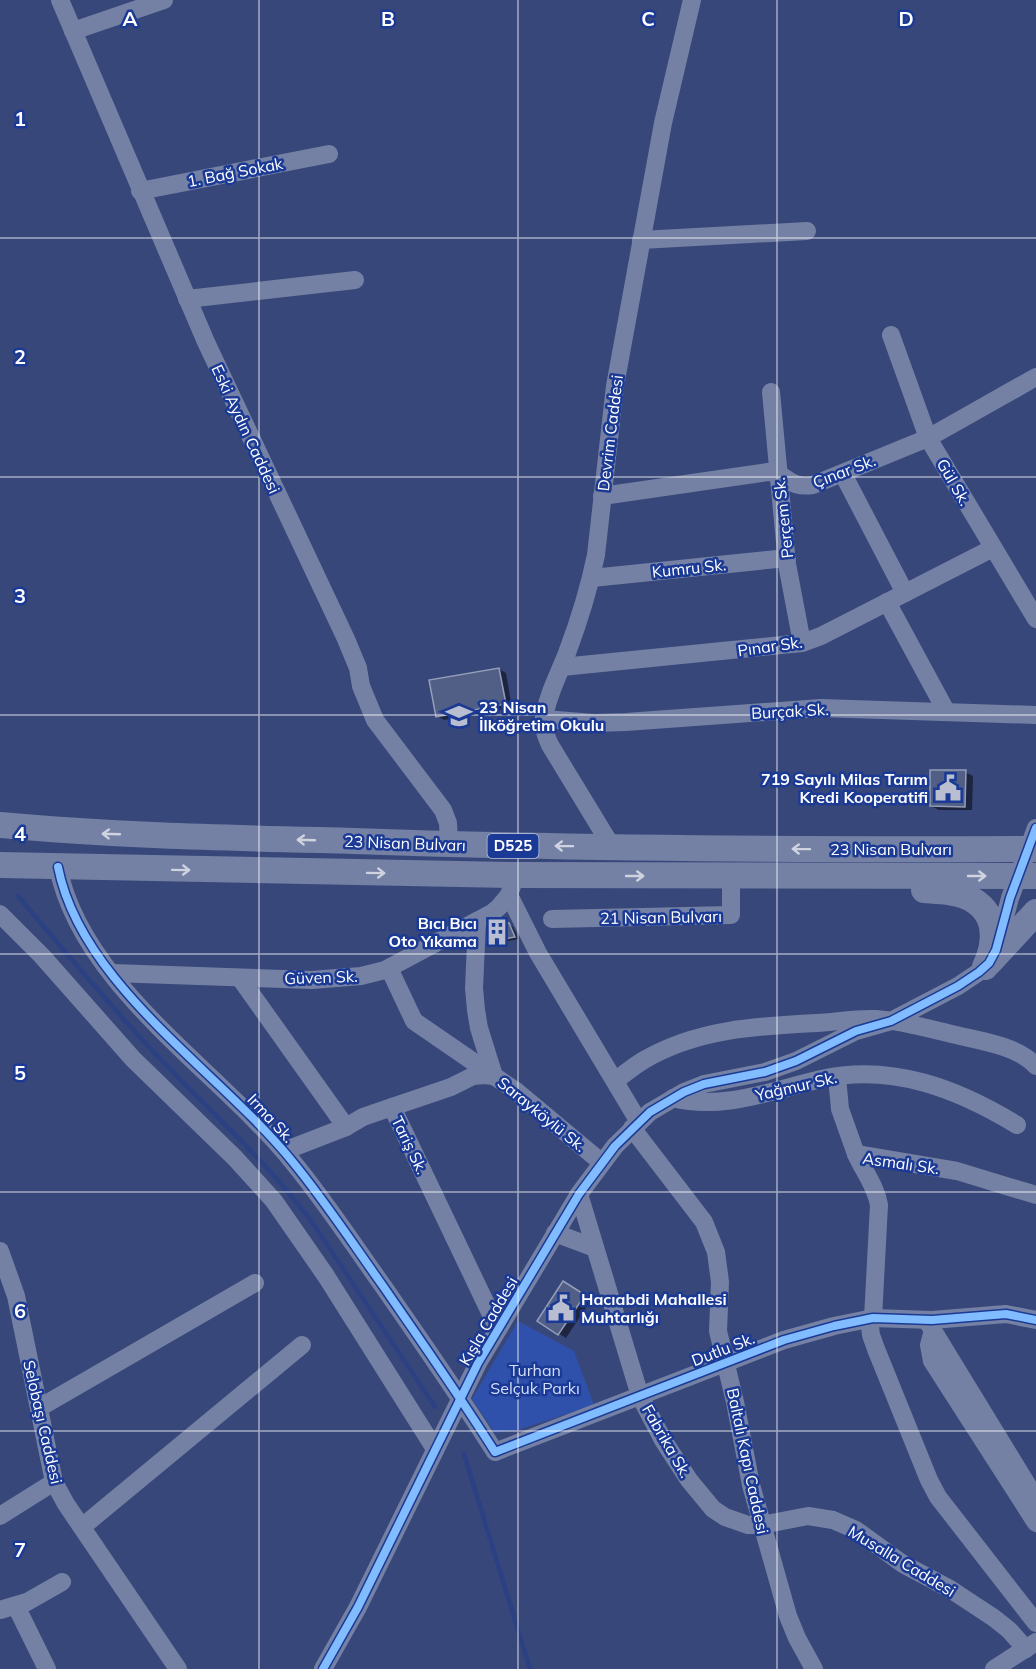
<svg xmlns="http://www.w3.org/2000/svg" width="1036" height="1669" font-family="Mulish,sans-serif">
  <rect width="100%" height="100%" fill="#374779"/>
  <!-- green -->
  <path fill="#3051ab" d="M 518,1321 L 574,1351 L 594,1405 L 518,1430 L 495,1433 L 472,1399 Z"/>
  <!-- shadow -->
  <g fill="#0007">
    <path d="M 499,669 L 506,673 L 512,708 L 444,720 L 437,716 Z"/>
    <path d="M 965,772 L 973,776 L 972,810 L 939,810 L 931,806 Z"/>
    <path d="M 509,925 L 513,927 L 519,939 L 493,944 L 489,942 Z"/>
    <path d="M 563,1283 L 591,1300 L 566,1338 L 539,1321 Z"/>
  </g>
  <g fill="none" stroke-linecap="round" stroke-linejoin="round">
    <!-- stream -->
    <g stroke="#2b4184" stroke-width="4.5">
      <path d="M 18,896 C 61,947 104,999 150,1048 C 204,1106 264,1158 312,1222 L 435,1407"/>
      <path d="M 464,1454 L 530,1669"/>
    </g>
  </g>
  <!-- building -->
  <g fill="#515f87" stroke="#949eb9" stroke-width="1.5">
    <path d="M 499,668 L 506,704 L 436,717 L 429,680 Z"/>
    <path d="M 930,770 L 966,770 L 965,807 L 930,806 Z"/>
    <path d="M 509,923 L 515,937 L 487,942 L 488,928 Z"/>
    <path d="M 563,1281 L 585,1295 L 558,1335 L 537,1321 Z"/>
  </g>
  <g fill="none" stroke-linecap="round" stroke-linejoin="round">
    <!-- minor -->
    <g stroke="#7581a4" stroke-width="18">
      <path d="M 60,0 L 206,342 L 346,639 L 358,668 L 361,686 L 375,720 L 443,810 L 448,823 L 449,844"/>
      <path d="M 73,31 L 164,0"/>
      <path d="M 140,191 L 329,154"/>
      <path d="M 641,240 L 807,231"/>
      <path d="M 187,299 L 355,280"/>
      <path d="M 891,335 L 928,438 L 1036,619"/>
      <path d="M 771,392 L 787,564 L 802,643"/>
      <path d="M 843,474 L 905,593"/>
      <path d="M 602,496 L 768,472 C 789,473 787,489 813,485 L 928,438 L 1036,377"/>
      <path d="M 592,578 L 787,558"/>
      <path d="M 887,602 L 946,711"/>
      <path d="M 562,667 L 802,643 L 821,636 L 993,548"/>
      <path d="M 544,719 L 594,723 L 626,722 L 821,708 L 1036,715"/>
      <path d="M 612,847 L 550,745 C 546,736 543,729 544,718 C 547,696 559,674 567,653 C 579,621 589,589 596,555 L 615,386 L 663,123 L 692,0"/>
      <path d="M 58,867 C 81,985 219,1071 292,1161 C 325,1201 353,1244 383,1286 C 421,1341 459,1395 495,1452 L 784,1340 L 834,1326 L 873,1318 L 932,1320 L 1006,1314 L 1036,1320"/>
      <path d="M 512,886 L 509,895 L 538,953 L 639,1122"/>
      <path d="M 0,914 L 42,956 L 133,1059 L 235,1158 L 274,1201 L 326,1276 L 435,1449"/>
      <path d="M 552,919 L 731,915 L 731,876"/>
      <path d="M 477,921 L 474,988 L 476,1010 L 479,1028 L 494,1076 L 516,1091 L 601,1162"/>
      <path d="M 389,968 L 414,1021 L 494,1076"/>
      <path d="M 112,973 L 312,980 L 361,976 L 385,970 L 492,913 L 499,907 L 509,895"/>
      <path d="M 240,978 L 346,1127 L 363,1117 L 392,1107 L 498,1329"/>
      <path d="M 837,1077 L 840,1109 L 856,1154"/>
      <path d="M 615,1081 C 624,1074 634,1066 644,1060 C 697,1029 757,1026 817,1023 C 836,1022 856,1018 876,1019 C 903,1021 930,1029 956,1035 C 981,1041 1018,1046 1036,1066"/>
      <path d="M 673,1098 C 723,1111 773,1090 821,1079 C 892,1063 958,1089 1017,1125"/>
      <path d="M 392,1107 L 451,1087 L 473,1076 L 485,1075 L 494,1076"/>
      <path d="M 632,1128 L 704,1222 L 716,1252 L 720,1282 L 718,1331 L 735,1402 L 751,1485 L 788,1616 L 797,1638 L 814,1669"/>
      <path d="M 284,1151 L 346,1127"/>
      <path d="M 579,1194 L 640,1396 L 663,1440 L 689,1480 L 713,1509 L 725,1517 L 748,1525 L 762,1525 L 808,1516 L 833,1520 L 856,1530 L 903,1564 L 950,1589 L 994,1618 L 1009,1630 L 1026,1649"/>
      <path d="M 555,1233 L 595,1248"/>
      <path d="M 0,1251 L 16,1296 L 54,1482 L 66,1504 L 178,1669"/>
      <path d="M 873,1318 L 879,1205 C 876,1186 864,1172 856,1154 L 957,1171 L 1036,1195"/>
      <path d="M 869,1319 L 871,1335 L 876,1349 L 929,1480 L 938,1497 L 1036,1623"/>
      <path d="M 929,1324 L 1036,1499"/>
      <path d="M 933,1330 L 929,1345 L 932,1361 L 1036,1523"/>
      <path d="M 39,1408 L 255,1283"/>
      <path d="M 0,1516 L 54,1482"/>
      <path d="M 82,1527 L 302,1345"/>
      <path d="M 16,1606 L 47,1669"/>
      <path d="M 0,1610 L 27,1602 L 62,1582"/>
      <path d="M 323,1669 L 358,1607 L 478,1363 L 579,1194 L 615,1146 L 650,1112 L 684,1092 L 704,1084 L 765,1072 L 796,1061 L 856,1031 L 891,1021 L 958,986 L 979,972 L 989,963 L 996,950 L 1010,898 L 1036,828"/>
      <path d="M 994,1669 L 1036,1642"/>
    </g>
    <!-- highway -->
    <g stroke="#7480a4" stroke-width="26">
      <path d="M 0,825 C 118,836 236,838 354,841 C 581,849 809,850 1036,849"/>
      <path d="M 0,865 L 514,875 L 1036,876"/>
      <path d="M 924,890 C 938,891 955,891 967,897 C 998,911 997,941 985,967"/>
      <path d="M 989,963 L 1036,912"/>
    </g>
    <!-- cycleway casing -->
    <g stroke="#1b3a95" stroke-width="11">
      <g id="cycleway">
        <path d="M 58,867 C 81,985 219,1071 292,1161 C 325,1201 353,1244 383,1286 C 421,1341 459,1395 495,1452 L 784,1340 L 834,1326 L 873,1318 L 932,1320 L 1006,1314 L 1036,1320"/>
        <path d="M 323,1669 L 358,1607 L 478,1363 L 579,1194 L 615,1146 L 650,1112 L 684,1092 L 704,1084 L 765,1072 L 796,1061 L 856,1031 L 891,1021 L 958,986 L 979,972 L 989,963 L 996,950 L 1010,898 L 1036,828"/>
      </g>
    </g>
    <!-- cycleway -->
    <use href="#cycleway" stroke="#80bcff" stroke-width="8"/>
  </g>
  <!-- one-way arrows -->
  <defs><path id="oneway-shaft" d="M-6 0H5M1.5-3L5.5 0L1.5 3" fill="none" stroke-width="1.6" stroke-linecap="round" stroke-linejoin="round" transform="scale(1.5)"/></defs>
  <g stroke="#ced3df">
    <use href="#oneway-shaft" transform="translate(111 834) rotate(-178)"/>
    <use href="#oneway-shaft" transform="translate(306 840) rotate(-178)"/>
    <use href="#oneway-shaft" transform="translate(564 846) rotate(-179)"/>
    <use href="#oneway-shaft" transform="translate(801 849) rotate(-179)"/>
    <use href="#oneway-shaft" transform="translate(181 870) rotate(1)"/>
    <use href="#oneway-shaft" transform="translate(376 873) rotate(1)"/>
    <use href="#oneway-shaft" transform="translate(635 876)"/>
    <use href="#oneway-shaft" transform="translate(977 876)"/>
  </g>
  <!-- grid -->
  <path fill="none" stroke="#fff" stroke-width="1.5" stroke-opacity="0.55" d="M 259,0 L 259,1669M 518,0 L 518,1669M 777,0 L 777,1669M 0,238 L 1036,238M 0,477 L 1036,477M 0,715 L 1036,715M 0,954 L 1036,954M 0,1192 L 1036,1192M 0,1431 L 1036,1431"/>
  <!-- icons -->
  <defs>
    <g id="school-bare" transform="scale(2.07)"><path d="M0-5L7-2L0 1L-7-2ZM-4 1L0 2.5L4 1V4Q0 6-4 4Z" fill="#b9bfd0" stroke="#1b3a95" stroke-width="2.5" paint-order="stroke"/></g>
    <g id="civic-bare" transform="scale(2.07)"><path d="M-.6-6.5H3V-4.5H.6V-3L4-1V1h2V6H-6V1h2V-1L-.6-3ZM-1.2 2.5V6h2.4V2.5Z" fill="#b9bfd0" stroke="#1b3a95" stroke-width="2.5" paint-order="stroke"/></g>
    <g id="building-bare" transform="scale(2.07)"><path d="M-4-6H4V6H1V3H-1V6H-4ZM-2.5-4.3h1.7v1.8h-1.7ZM.8-4.3h1.7v1.8H.8ZM-2.5-1h1.7V.8h-1.7ZM.8-1h1.7V.8H.8Z" fill="#b9bfd0" stroke="#1b3a95" stroke-width="2.5" paint-order="stroke"/></g>
  </defs>
  <g fill-rule="evenodd">
    <use href="#school-bare" x="459" y="716"/>
    <use href="#civic-bare" x="948" y="788"/>
    <use href="#building-bare" x="497" y="932"/>
    <use href="#civic-bare" x="561" y="1308"/>
  </g>
  <g text-anchor="middle" stroke-width="5" stroke-linejoin="round" paint-order="stroke">
    <!-- shield labels -->
    <rect fill="#1b3a95" stroke="#bbc4df" stroke-width="1.5" x="487.5" y="834" width="51" height="24" rx="4.5"/>
    <g font-size="15" font-weight="bold" fill="#fff">
      <text x="513" y="851">D525</text>
    </g>
    <!-- street labels -->
    <g font-size="16" fill="#fff" stroke="#1b3a95">
      <text transform="translate(235 172) rotate(-11)" y="6">1. Bağ Sokak</text>
      <text transform="translate(246 429) rotate(65)" y="6">Eski Aydın Caddesi</text>
      <text transform="translate(610 433) rotate(-83)" y="6">Devrim Caddesi</text>
      <text transform="translate(844 471) rotate(-21)" y="6">Çınar Sk.</text>
      <text transform="translate(954 482) rotate(60)" y="6">Gül Sk.</text>
      <text transform="translate(783 518) rotate(-96)" y="6">Perçem Sk.</text>
      <text transform="translate(689 568) rotate(-6)" y="6">Kumru Sk.</text>
      <text transform="translate(770 646) rotate(-8)" y="6">Pınar Sk.</text>
      <text transform="translate(790 711) rotate(-3)" y="6">Burçak Sk.</text>
      <text transform="translate(405 843) rotate(2)" y="6">23 Nisan Bulvarı</text>
      <text x="891" y="855">23 Nisan Bulvarı</text>
      <text transform="translate(661 917) rotate(-1)" y="6">21 Nisan Bulvarı</text>
      <text transform="translate(321 977) rotate(-2)" y="6">Güven Sk.</text>
      <text transform="translate(796 1086) rotate(-13)" y="6">Yağmur Sk.</text>
      <text transform="translate(542 1114) rotate(39)" y="6">Sarayköylü Sk.</text>
      <text transform="translate(271 1118) rotate(47)" y="6">Irma Sk.</text>
      <text transform="translate(410 1145) rotate(64)" y="6">Tariş Sk.</text>
      <text transform="translate(901 1163) rotate(8)" y="6">Asmalı Sk.</text>
      <text transform="translate(488 1321) rotate(-60)" y="6">Kışla Caddesi</text>
      <text transform="translate(723 1349) rotate(-21)" y="6">Dutlu Sk.</text>
      <text transform="translate(43 1422) rotate(77)" y="6">Selobaşı Caddesi</text>
      <text transform="translate(667 1441) rotate(60)" y="6">Fabrika Sk.</text>
      <text transform="translate(748 1461) rotate(78)" y="6">Baltalı Kapı Caddesi</text>
      <text transform="translate(902 1561) rotate(31)" y="6">Musalla Caddesi</text>
    </g>
    <!-- poi labels -->
    <g font-size="16" font-weight="bold" fill="#fff" stroke="#1b3a95" text-anchor="start">
      <text x="479" y="713">23 Nisan<tspan x="479" dy="18">İlköğretim Okulu</tspan></text>
      <text x="928" y="785" text-anchor="end">719 Sayılı Milas Tarım<tspan x="928" dy="18">Kredi Kooperatifi</tspan></text>
      <text x="477" y="929" text-anchor="end">Bıcı Bıcı<tspan x="477" dy="18">Oto Yıkama</tspan></text>
      <text x="581" y="1305">Hacıabdi Mahallesi<tspan x="581" dy="18">Muhtarlığı</tspan></text>
    </g>
    <!-- park labels -->
    <g font-size="16" fill="#d4dffb" stroke="#1b3a95">
      <text x="535" y="1376">Turhan<tspan x="535" dy="18">Selçuk Parkı</tspan></text>
    </g>
  </g>
  <g font-size="20" text-anchor="middle" font-weight="bold" fill="#fff" stroke="#1b3a95" stroke-width="5" stroke-linejoin="round" paint-order="stroke">
    <text x="130" y="26">A</text>
    <text x="388" y="26">B</text>
    <text x="648" y="26">C</text>
    <text x="906" y="26">D</text>
    <text x="20" y="126">1</text>
    <text x="20" y="364">2</text>
    <text x="20" y="603">3</text>
    <text x="20" y="841">4</text>
    <text x="20" y="1080">5</text>
    <text x="20" y="1318">6</text>
    <text x="20" y="1557">7</text>
  </g>
</svg>
